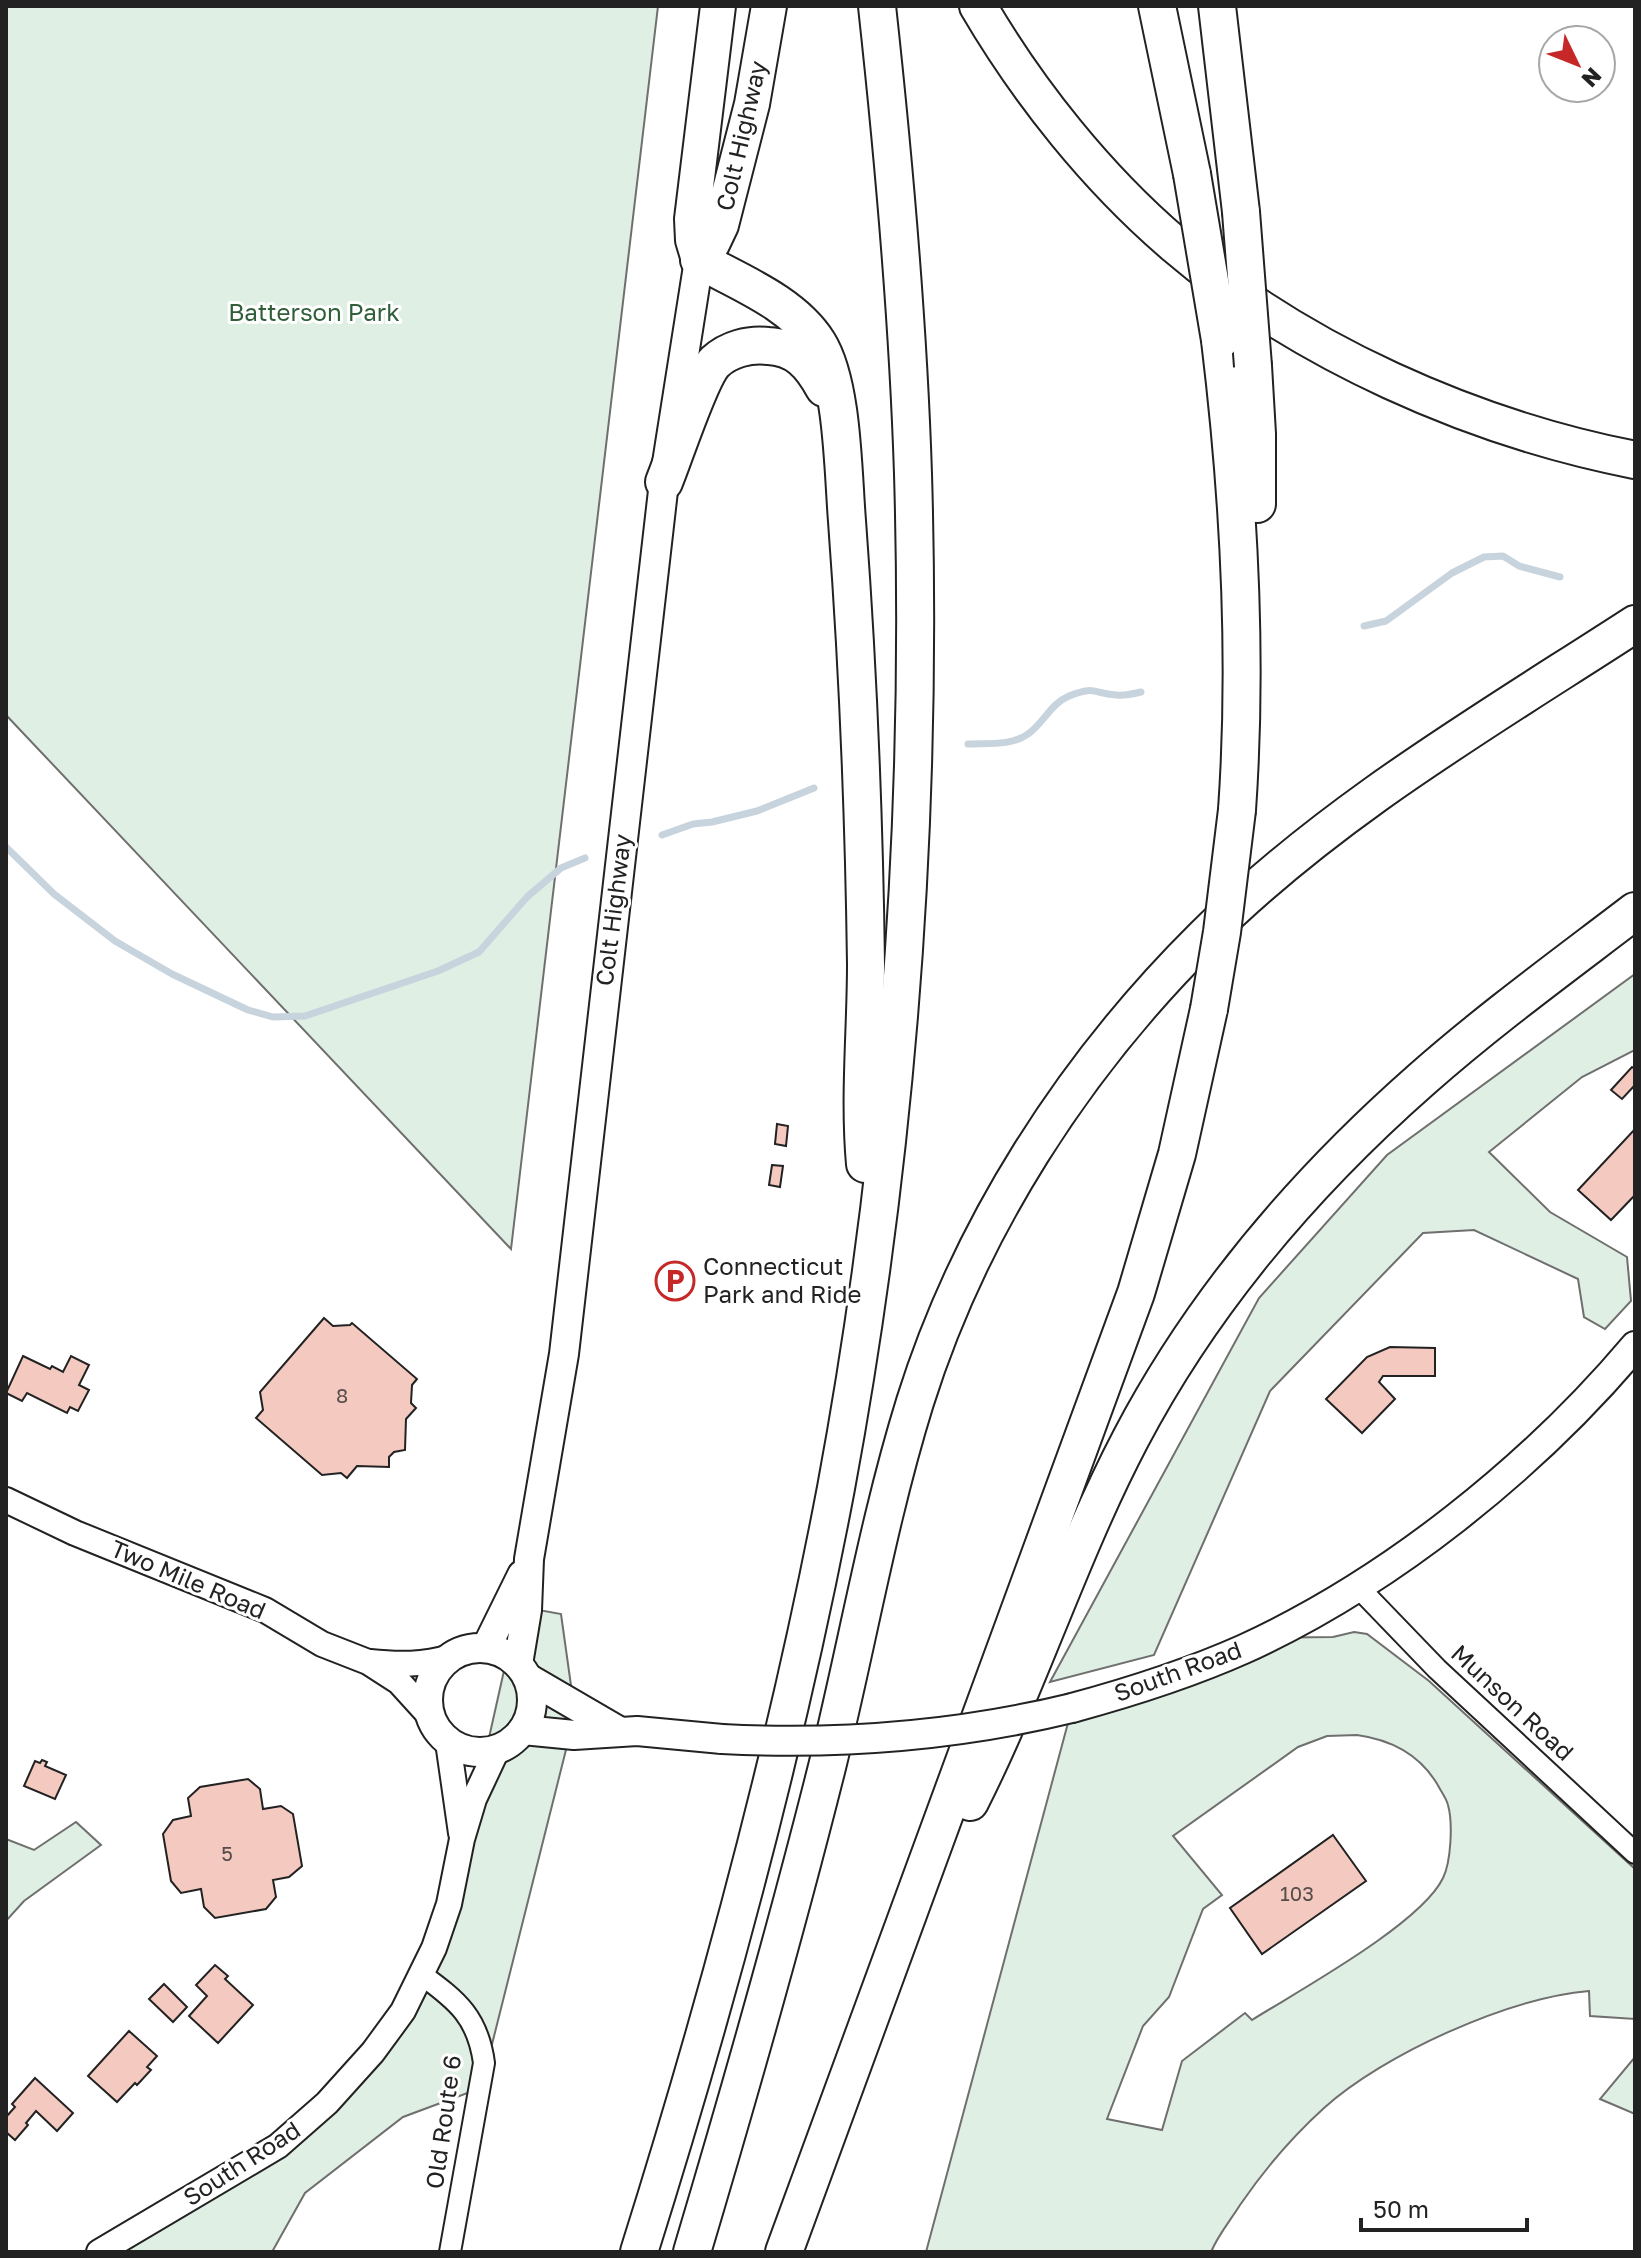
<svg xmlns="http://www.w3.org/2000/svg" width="1641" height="2258" font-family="'Golos Text',sans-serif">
  <rect width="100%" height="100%" fill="#fff"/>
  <!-- green -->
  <g fill="#e0efe3" stroke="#6f6f6f" stroke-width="2" fill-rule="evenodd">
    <path d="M 6,6 L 658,6 L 511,1249 L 6,715 Z"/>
    <path d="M 1635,974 L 1635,1050 L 1582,1077 L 1489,1152 L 1550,1212 L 1627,1257 L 1631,1301 L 1605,1329 L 1584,1317 L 1578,1279 L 1474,1230 L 1423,1233 L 1270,1391 L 1154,1655 L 1050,1682 L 1259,1298 L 1387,1155 Z"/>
    <path d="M 529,1559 L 533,1609 L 561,1614 L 575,1714 L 481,2088 L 403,2117 L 305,2193 L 272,2252 L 99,2252 L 278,2146 L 401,2013 L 480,1778 Z"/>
    <path d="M 1354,1632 L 1367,1634 L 1429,1681 L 1635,1869 L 1635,2019 L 1590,2016 L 1589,1991 C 1508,1998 1384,2054 1324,2108 C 1292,2137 1264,2170 1240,2205 C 1230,2221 1218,2235 1211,2252 L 926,2252 L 1072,1708 L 1257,1638 L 1333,1637 ZM 1357,1735 C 1393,1740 1422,1755 1440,1789 C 1443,1794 1447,1800 1448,1805 C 1453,1823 1451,1862 1443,1878 C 1421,1924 1298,1991 1252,2020 L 1245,2013 L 1182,2061 L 1162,2130 L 1107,2119 L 1143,2026 L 1169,1997 L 1203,1909 L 1222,1895 L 1173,1836 L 1298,1747 L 1327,1736 Z"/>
    <path d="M 76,1822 L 101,1845 L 24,1901 L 6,1921 L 6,1839 L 34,1850 Z"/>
    <path d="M 1635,2057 L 1635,2114 L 1600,2099 Z"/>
  </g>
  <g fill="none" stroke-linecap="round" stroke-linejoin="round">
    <!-- stream -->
    <g stroke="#c7d3dd" stroke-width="7">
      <path d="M 1364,626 L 1386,621 L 1452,573 L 1484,557 L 1503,556 L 1519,566 L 1560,577"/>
      <path d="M 968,744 C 987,743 1012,746 1028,734 C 1044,723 1050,704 1069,696 C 1096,685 1093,694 1116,695 C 1125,696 1133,694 1141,692"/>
      <path d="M 662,835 L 693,824 L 712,822 L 757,811 L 814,788"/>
      <path d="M 6,847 L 54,894 L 115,941 L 172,974 L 248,1010 L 273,1017 L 305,1016 L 438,971 L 479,952 L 527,897 L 561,868 L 585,858"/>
    </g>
  </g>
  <!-- building -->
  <g fill="#f3c9c0" stroke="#222" stroke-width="2">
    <path d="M 1632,1067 L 1635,1069 L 1635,1085 L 1622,1099 L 1611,1090 Z"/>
    <path d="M 777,1124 L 788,1126 L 786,1146 L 775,1144 Z"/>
    <path d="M 1635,1129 L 1635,1195 L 1611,1220 L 1578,1190 Z"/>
    <path d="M 772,1165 L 783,1166 L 780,1187 L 769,1185 Z"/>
    <path d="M 324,1318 L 333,1326 L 350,1325 L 352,1323 L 417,1379 L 412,1385 L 411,1403 L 416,1408 L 406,1419 L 405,1450 L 394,1452 L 389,1457 L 389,1467 L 357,1466 L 347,1478 L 341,1473 L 322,1475 L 256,1418 L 263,1410 L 260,1392 Z"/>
    <path d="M 1390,1347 L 1435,1348 L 1435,1376 L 1383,1376 L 1379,1382 L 1395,1399 L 1362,1433 L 1326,1399 L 1367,1357 Z"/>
    <path d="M 23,1356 L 50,1369 L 52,1366 L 63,1372 L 71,1356 L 89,1365 L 79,1385 L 89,1390 L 78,1411 L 70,1407 L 67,1413 L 27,1393 L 22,1401 L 6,1393 Z"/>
    <path d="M 42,1760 L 47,1762 L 45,1766 L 66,1775 L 55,1799 L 24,1786 L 35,1761 L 40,1763 Z"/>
    <path d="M 248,1779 L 260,1789 L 263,1809 L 281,1806 L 293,1814 L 302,1866 L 289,1877 L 273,1880 L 276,1897 L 266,1909 L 215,1918 L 204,1907 L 201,1889 L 181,1893 L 171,1881 L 163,1834 L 173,1820 L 191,1816 L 188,1798 L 200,1787 Z"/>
    <path d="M 1333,1835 L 1366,1881 L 1262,1954 L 1230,1908 Z"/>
    <path d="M 215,1965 L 228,1976 L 225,1979 L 253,2005 L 218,2043 L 189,2016 L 207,1996 L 196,1985 Z"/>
    <path d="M 164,1984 L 187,2007 L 173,2022 L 149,1999 Z"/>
    <path d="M 129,2031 L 157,2056 L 147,2067 L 151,2070 L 137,2085 L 135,2083 L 117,2102 L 88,2076 Z"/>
    <path d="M 35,2078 L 73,2113 L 57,2131 L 36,2111 L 26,2123 L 28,2125 L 15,2140 L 6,2132 L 6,2117 L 15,2107 L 12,2104 Z"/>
  </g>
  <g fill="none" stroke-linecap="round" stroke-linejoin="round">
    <!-- minor casing -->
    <g stroke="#222" stroke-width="24">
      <g id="minor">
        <path d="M 1357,1586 L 1437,1669 L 1635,1853"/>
        <path d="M 422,1975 C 458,2001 478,2018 484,2063 L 450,2252"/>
      </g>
    </g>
    <!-- tertiary casing -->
    <g stroke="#222" stroke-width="28">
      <g id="tertiary">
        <path d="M 6,1500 L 75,1533 L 265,1610 L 322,1644 L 368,1662 L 399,1682 L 429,1715"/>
        <path d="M 370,1662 C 399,1665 423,1665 451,1657"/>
        <path d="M 448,1742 L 461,1833"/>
        <path d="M 99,2252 L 278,2146 L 327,2103 L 373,2052 L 403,2011 L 434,1948 L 449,1904 L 462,1839 L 474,1799 L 497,1750"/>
      </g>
    </g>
    <!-- secondary casing -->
    <g stroke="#222" stroke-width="32">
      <g id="secondary">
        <path d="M 486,1648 L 522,1575"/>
        <circle cx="480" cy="1700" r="52"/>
        <path d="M 518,1664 L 527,1610 L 529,1559 L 564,1354 L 664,482 L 699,260"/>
        <path d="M 528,1678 L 619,1731"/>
        <path d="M 1072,1708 C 1131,1692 1188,1674 1244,1649 C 1390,1582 1532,1468 1635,1346"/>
        <path d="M 523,1730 L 574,1735 L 637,1731 L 722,1739"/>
      </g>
    </g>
    <!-- trunk casing -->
    <g stroke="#222" stroke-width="38">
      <path id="trunk" d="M 718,6 L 692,219 L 693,240 L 699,260 L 712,244 L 721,225 L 752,104 L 769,6"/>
    </g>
    <!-- motorway casing -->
    <g stroke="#222" stroke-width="40">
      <g id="motorway">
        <path d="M 978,6 C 1029,93 1097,178 1174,244 C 1300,352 1472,428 1635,460"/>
        <path d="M 1157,6 L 1192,174"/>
        <path d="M 1217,6 L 1241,212"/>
        <path d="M 699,260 C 739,282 793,303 818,343 C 843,383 843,472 847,521 C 858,668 864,816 866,964 C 866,1030 859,1098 865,1164"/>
        <path d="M 1220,340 C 1239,496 1248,653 1237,810"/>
        <path d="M 1253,366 L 1257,434 L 1257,504"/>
        <path d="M 664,482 C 674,458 700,377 715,362 C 729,349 749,344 768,346 C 796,347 811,364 824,388"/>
        <path d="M 970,1802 C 1030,1683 1069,1556 1131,1438 C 1203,1301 1306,1181 1422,1079 C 1490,1019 1563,966 1635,911"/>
        <path d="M 639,2252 C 718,2001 787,1746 836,1488 C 898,1154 923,812 913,474 C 908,317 894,161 877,6"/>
        <path d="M 692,2252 C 740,2091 786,1930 827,1767 C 857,1646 878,1521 915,1402 C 970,1227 1074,1066 1204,937 C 1330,811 1487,720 1635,624"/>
        <path d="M 784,2252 L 1136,1293 L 1177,1154 L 1209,1009"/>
      </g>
    </g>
    <!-- minor -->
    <use href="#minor" stroke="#fff" stroke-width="20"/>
    <!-- tertiary -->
    <use href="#tertiary" stroke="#fff" stroke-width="24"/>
    <!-- secondary -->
    <use href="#secondary" stroke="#fff" stroke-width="28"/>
    <!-- trunk -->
    <use href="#trunk" stroke="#fff" stroke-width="34"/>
    <!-- motorway -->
    <use href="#motorway" stroke="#fff" stroke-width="36"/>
    <!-- secondary-bridge casing -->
    <g stroke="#222" stroke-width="32" stroke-linecap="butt">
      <path id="secondary-bridge" d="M 722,1739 C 840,1745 957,1736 1072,1708"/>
    </g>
    <!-- motorway-bridge casing -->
    <g stroke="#222" stroke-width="40" stroke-linecap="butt">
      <g id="motorway-bridge">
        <path d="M 1192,174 L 1220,340"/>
        <path d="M 1241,212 L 1253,366"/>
        <path d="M 1209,1009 L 1222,932 L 1237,810"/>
      </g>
    </g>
    <!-- secondary-bridge -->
    <use href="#secondary-bridge" stroke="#fff" stroke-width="28"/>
    <!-- motorway-bridge -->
    <use href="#motorway-bridge" stroke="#fff" stroke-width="36"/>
  </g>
  <!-- icons -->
  <defs>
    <g id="parking-ring" transform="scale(2)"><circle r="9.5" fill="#fff" stroke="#c62828" stroke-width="1.5"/><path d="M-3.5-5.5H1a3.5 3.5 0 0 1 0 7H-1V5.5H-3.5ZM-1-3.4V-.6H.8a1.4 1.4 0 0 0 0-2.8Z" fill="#c62828"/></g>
  </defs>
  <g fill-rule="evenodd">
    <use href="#parking-ring" x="675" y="1281"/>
  </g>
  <g text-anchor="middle" stroke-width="6" stroke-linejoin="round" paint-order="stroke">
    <!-- number labels -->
    <g font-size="20" fill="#564c4a">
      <text x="342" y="1403">8</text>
      <text x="227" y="1861">5</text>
      <text x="1297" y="1901">103</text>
    </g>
    <!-- street labels -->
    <g font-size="24" fill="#222" stroke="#fff">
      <text transform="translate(742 136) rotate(-77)" y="8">Colt Highway</text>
      <text transform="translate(614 910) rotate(-83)" y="8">Colt Highway</text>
      <text transform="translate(188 1580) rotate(23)" y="8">Two Mile Road</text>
      <text transform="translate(1178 1672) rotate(-20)" y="8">South Road</text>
      <text transform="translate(1512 1703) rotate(43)" y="8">Munson Road</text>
      <text transform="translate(444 2122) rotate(-82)" y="8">Old Route 6</text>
      <text transform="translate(242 2164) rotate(-33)" y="8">South Road</text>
    </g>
    <!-- park labels -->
    <g font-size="24" fill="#2f5e38" stroke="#fff">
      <text x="314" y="321">Batterson Park</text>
    </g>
    <!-- poi labels -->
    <g font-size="24" fill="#222" stroke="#fff" text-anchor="start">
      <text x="703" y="1275">Connecticut<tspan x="703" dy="28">Park and Ride</tspan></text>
    </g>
  </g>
  <!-- border -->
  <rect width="1641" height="2258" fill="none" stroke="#222222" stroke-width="16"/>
  <!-- north arrow -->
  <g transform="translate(1577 64) rotate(133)"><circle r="38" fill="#ffffff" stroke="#a7a7a7" stroke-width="2"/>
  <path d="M0-6L14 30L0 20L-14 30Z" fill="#c62828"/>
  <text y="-12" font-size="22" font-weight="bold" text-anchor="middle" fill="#222222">N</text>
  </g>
  <!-- scale -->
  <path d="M1361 2218v12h166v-12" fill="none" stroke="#222222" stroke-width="4"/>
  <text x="1373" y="2218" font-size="24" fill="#222222" stroke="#ffffff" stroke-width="6" paint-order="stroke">50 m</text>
</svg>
